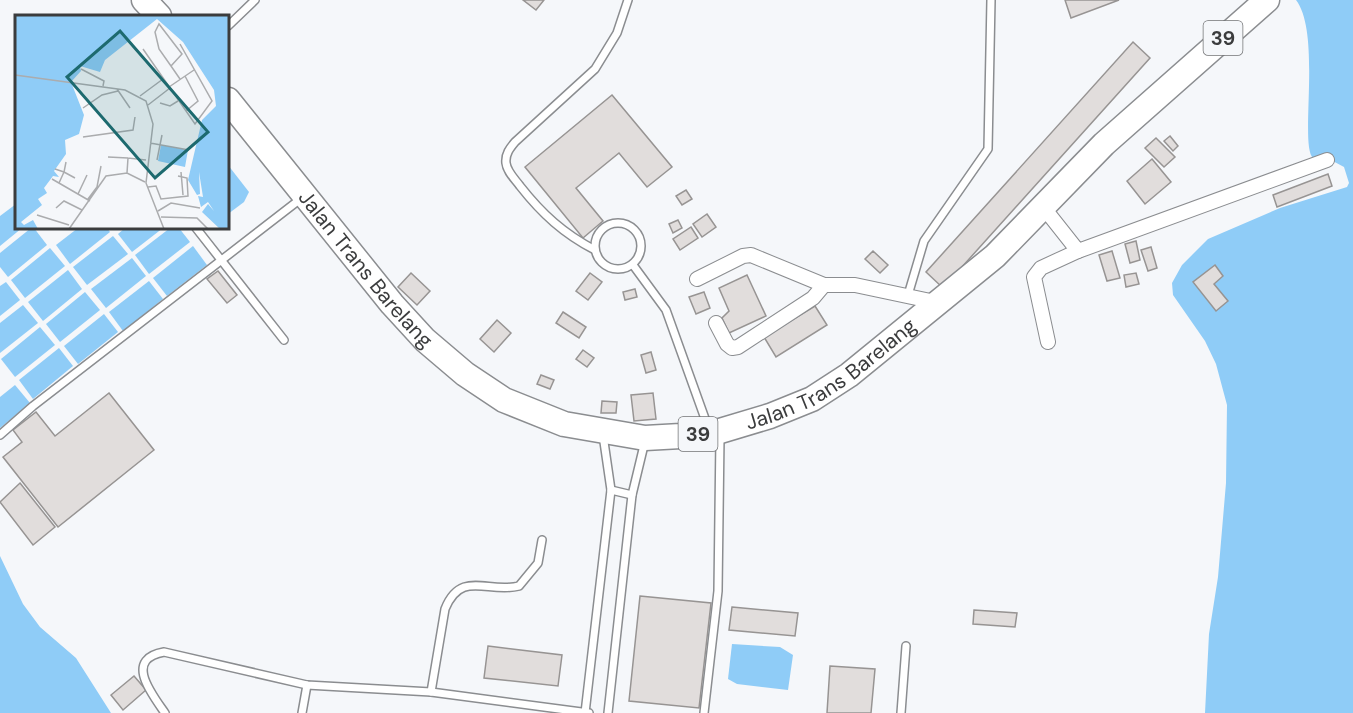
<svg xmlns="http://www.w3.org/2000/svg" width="1353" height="713" font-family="'DM Sans',sans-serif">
  <rect width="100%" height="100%" fill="#f5f7fa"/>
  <!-- water -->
  <g fill="#8fccf7">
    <path d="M 1296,0 L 1353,0 L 1353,713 L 1205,713 L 1209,634 L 1218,577 L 1226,483 L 1227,405 L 1216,364 L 1205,341 L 1173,295 L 1172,283 L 1182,265 L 1208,239 L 1280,208 L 1347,187 L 1349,183 L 1344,167 L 1329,159 L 1313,158 C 1299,145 1322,34 1296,0 Z"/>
    <path d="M 228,165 L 249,192 L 244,202 L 228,214 Z"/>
    <path d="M 16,204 L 16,228 L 22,228 L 0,246 L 0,216 Z"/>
    <path d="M 31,228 L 34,228 L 47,245 L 8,277 L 0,267 L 0,253 Z"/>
    <path d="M 78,228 L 107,228 L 110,232 L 70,264 L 56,245 Z"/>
    <path d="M 125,228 L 163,228 L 132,252 L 118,234 Z"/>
    <path d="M 170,228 L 179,228 L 190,242 L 149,274 L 135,255 Z"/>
    <path d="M 113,236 L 128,254 L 87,285 L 73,267 Z"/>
    <path d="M 193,246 L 207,265 L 167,296 L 153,278 Z"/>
    <path d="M 50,248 L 65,266 L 25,298 L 11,280 Z"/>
    <path d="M 132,258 L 146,276 L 106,308 L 91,289 Z"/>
    <path d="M 68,270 L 82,289 L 43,321 L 28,302 Z"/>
    <path d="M 149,281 L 163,299 L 123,331 L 109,312 Z"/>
    <path d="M 6,282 L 20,300 L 0,316 L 0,286 Z"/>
    <path d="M 85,292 L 100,310 L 60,342 L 46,324 Z"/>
    <path d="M 23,305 L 38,323 L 0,353 L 0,323 Z"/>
    <path d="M 104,314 L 118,332 L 78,364 L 64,346 Z"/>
    <path d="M 40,327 L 55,345 L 15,377 L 1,359 Z"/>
    <path d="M 59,348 L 73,366 L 33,399 L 19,380 Z"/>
    <path d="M 15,385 L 30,403 L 0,428 L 0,397 Z"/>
    <path d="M 0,556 L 23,604 L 40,627 L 76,658 L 111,713 L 0,713 Z"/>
    <path d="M 732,644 L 780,647 L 793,655 L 788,690 L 737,684 L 728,679 Z"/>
  </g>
  <!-- building -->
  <g fill="#e1dddc" stroke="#979493" stroke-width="1.5">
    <path d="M 523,0 L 544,0 L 536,10 Z"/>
    <path d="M 1065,0 L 1119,0 L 1071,18 Z"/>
    <path d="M 1133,42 L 1150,58 L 943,288 L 926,272 Z"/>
    <path d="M 612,95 L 672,167 L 647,187 L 619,153 L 576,188 L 603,221 L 583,238 L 525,167 Z"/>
    <path d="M 1170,136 L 1178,146 L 1173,151 L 1164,141 Z"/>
    <path d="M 1156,138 L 1175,157 L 1164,167 L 1145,148 Z"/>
    <path d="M 1152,159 L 1171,182 L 1145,204 L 1127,181 Z"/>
    <path d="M 1328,174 L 1332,186 L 1277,207 L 1273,195 Z"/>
    <path d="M 686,190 L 692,199 L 682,205 L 676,196 Z"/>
    <path d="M 707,214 L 716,227 L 702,237 L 693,224 Z"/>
    <path d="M 678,220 L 682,228 L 673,233 L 669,224 Z"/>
    <path d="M 691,227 L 698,238 L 680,250 L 673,239 Z"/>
    <path d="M 1136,241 L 1140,260 L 1130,263 L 1125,244 Z"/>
    <path d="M 1151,247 L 1157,268 L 1148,271 L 1141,250 Z"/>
    <path d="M 873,251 L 888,265 L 880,273 L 865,259 Z"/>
    <path d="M 1112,251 L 1120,278 L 1107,281 L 1099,255 Z"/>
    <path d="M 1215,265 L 1223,276 L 1214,284 L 1228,301 L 1216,311 L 1193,282 Z"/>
    <path d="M 218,271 L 237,295 L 227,303 L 207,279 Z"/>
    <path d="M 411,273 L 430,291 L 417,305 L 398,287 Z"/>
    <path d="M 590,273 L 602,282 L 588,300 L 576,291 Z"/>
    <path d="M 1136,273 L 1139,284 L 1126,287 L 1124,275 Z"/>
    <path d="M 747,275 L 766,316 L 729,333 L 722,318 L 729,311 L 719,288 Z"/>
    <path d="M 635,289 L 637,297 L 625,300 L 623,292 Z"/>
    <path d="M 704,292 L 710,308 L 696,314 L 689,297 Z"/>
    <path d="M 815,306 L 827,325 L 776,357 L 764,337 Z"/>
    <path d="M 563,312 L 586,327 L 579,338 L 556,323 Z"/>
    <path d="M 497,320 L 511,333 L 494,352 L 480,339 Z"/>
    <path d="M 583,350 L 594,358 L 587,367 L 576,359 Z"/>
    <path d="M 651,352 L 656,370 L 646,373 L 641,355 Z"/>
    <path d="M 541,375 L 554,380 L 550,389 L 537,384 Z"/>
    <path d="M 109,393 L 154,450 L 58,527 L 3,457 L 22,442 L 13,430 L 36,412 L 55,436 Z"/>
    <path d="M 653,393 L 656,419 L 634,421 L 631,395 Z"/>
    <path d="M 602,401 L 617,402 L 616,413 L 601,413 Z"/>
    <path d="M 20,483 L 55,527 L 33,545 L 0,502 Z"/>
    <path d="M 640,596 L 711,603 L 699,708 L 629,701 Z"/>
    <path d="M 732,607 L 798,613 L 795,636 L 729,630 Z"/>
    <path d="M 974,610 L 1017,613 L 1015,627 L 973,624 Z"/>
    <path d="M 488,646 L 562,655 L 558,686 L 484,678 Z"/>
    <path d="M 830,666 L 875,669 L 871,713 L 827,713 Z"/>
    <path d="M 134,676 L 146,690 L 123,710 L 111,695 Z"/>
  </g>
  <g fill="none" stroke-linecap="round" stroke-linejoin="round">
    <!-- service casing -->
    <g stroke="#8b8d90" stroke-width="10">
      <g id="service">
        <path d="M 228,26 L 255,0"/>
        <circle cx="618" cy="246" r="23"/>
        <path d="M 196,228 L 284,340"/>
        <path d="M 595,250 C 564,234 542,214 520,186 C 515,179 507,172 506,163 C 505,154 510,148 515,142 L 595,69 L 617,33 L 628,0"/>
        <path d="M 633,265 L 666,310 L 708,427"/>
        <path d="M 908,295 L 924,241 L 988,149 L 991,0"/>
        <path d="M 0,435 L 33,406 L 303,197"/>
        <path d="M 611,490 L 632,495"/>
        <path d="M 431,692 L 445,609 C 461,569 488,594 519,586 L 538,563 L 542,540"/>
        <path d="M 165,713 C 151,693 124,659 164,652 L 307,685 L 431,692 L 589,713"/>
        <path d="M 302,713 L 307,685"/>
        <path d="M 585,713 L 611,490 L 603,435"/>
        <path d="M 608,713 L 632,495 L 645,441"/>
        <path d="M 704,713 L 718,591 L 720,437"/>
        <path d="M 901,713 L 906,646"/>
      </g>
    </g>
    <!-- minor casing -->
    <g stroke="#8b8d90" stroke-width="16">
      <g id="minor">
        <path d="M 1044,208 L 1078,251 L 1327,160"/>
        <path d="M 697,279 L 743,256 L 751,255 L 824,285 L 855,285 L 940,303"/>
        <path d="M 716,323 L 727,344 L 732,348 L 738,347 L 813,298 L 824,285"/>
        <path d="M 1048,342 L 1034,277 L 1041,268 L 1078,251"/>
      </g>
    </g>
    <!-- trunk casing -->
    <g stroke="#8b8d90" stroke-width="27">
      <g id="trunk">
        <path d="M 144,0 L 159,16"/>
        <path id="s1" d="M 228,100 L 392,304 L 425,340 L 465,374 L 504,400 L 564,424 L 645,438 L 681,436 L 720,431 L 770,416 L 812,399 L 849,375 L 995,256 L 1104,144 L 1267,0"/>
      </g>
    </g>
    <!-- service -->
    <use href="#service" stroke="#fff" stroke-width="7"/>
    <!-- minor -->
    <use href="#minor" stroke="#fff" stroke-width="14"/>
    <!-- trunk -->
    <use href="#trunk" stroke="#fff" stroke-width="24"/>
  </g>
  <g text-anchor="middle" stroke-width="5" stroke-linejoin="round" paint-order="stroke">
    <!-- shield labels -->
    <g fill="#f5f7fa" stroke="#737476" stroke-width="1.5">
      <rect x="1203.5" y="21" width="39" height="34" rx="4.5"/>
      <rect x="678.5" y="417" width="39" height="34" rx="4.5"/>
    </g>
    <g font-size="20" font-weight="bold" fill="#3b3c3d">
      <text x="1223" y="45">39</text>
      <text x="698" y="441">39</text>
    </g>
    <!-- street labels -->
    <g font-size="21" fill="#3b3c3d" stroke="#f5f7fa">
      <text dy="7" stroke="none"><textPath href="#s1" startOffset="218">Jalan Trans Barelang</textPath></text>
      <text dy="7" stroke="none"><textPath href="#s1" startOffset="758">Jalan Trans Barelang</textPath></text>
    </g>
  </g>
  <!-- overview -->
  <g transform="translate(15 15)">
    <rect width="214" height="214" fill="#f5f7fa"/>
    <path d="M 0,1 L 214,1 L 214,214 L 205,214 L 187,197 L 193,189 L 199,196 L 193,187 L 186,192 L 183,181 L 188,182 L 184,157 L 185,179 L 182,180 L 173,165 L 187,105 L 201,91 L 199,75 L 168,27 L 142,4 L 90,45 L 85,57 L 65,51 L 66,56 L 56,67 L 69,100 L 64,119 L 50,125 L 51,139 L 39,156 L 44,162 L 38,161 L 29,173 L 32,178 L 23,184 L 27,190 L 6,207 L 9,210 L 18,205 L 23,214 L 0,214 ZM 146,130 L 173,135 L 170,152 L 143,146 Z" fill="#8fccf7"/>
    <path fill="none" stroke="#abacae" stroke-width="1.5" d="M 128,34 L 180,109 L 197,86 L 165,29M 156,51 L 167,39 L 144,9 L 140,17 L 144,34 L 156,51 L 165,64M 66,54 L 89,66 L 88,71M 0,60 L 110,75 L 131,86 L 138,109 L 131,168 L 149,214M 170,61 L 183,86 L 171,96M 154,72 L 179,55M 102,74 L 115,93M 125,81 L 148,64M 145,88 L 155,91 L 163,86M 133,90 L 155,73M 68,93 L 87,80 L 103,76M 68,122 L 118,115 L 120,102M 135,128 L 174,135M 93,142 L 113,143M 142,145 L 147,120M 51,147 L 49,157 L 60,163M 40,154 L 49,157 L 44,168M 166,157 L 168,180M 112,158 L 113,143 L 131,145M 37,164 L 75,186M 133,172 L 141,171 L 146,184 L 173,181 L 172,163 L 163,161M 63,179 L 72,160M 73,184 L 82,172 L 86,151M 41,193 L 49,186 L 67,195M 143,196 L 156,188 L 185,193M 22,200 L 54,210M 146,202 L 182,203 L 193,214M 54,214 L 91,161 L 112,158 L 130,167"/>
    <path fill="#1d6a6f" fill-opacity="0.15" stroke="#1d6a6f" stroke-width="3" d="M 105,16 L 193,117 L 140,163 L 52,62 Z"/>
    <rect width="214" height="214" fill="none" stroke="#3b3c3d" stroke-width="3"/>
  </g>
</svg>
